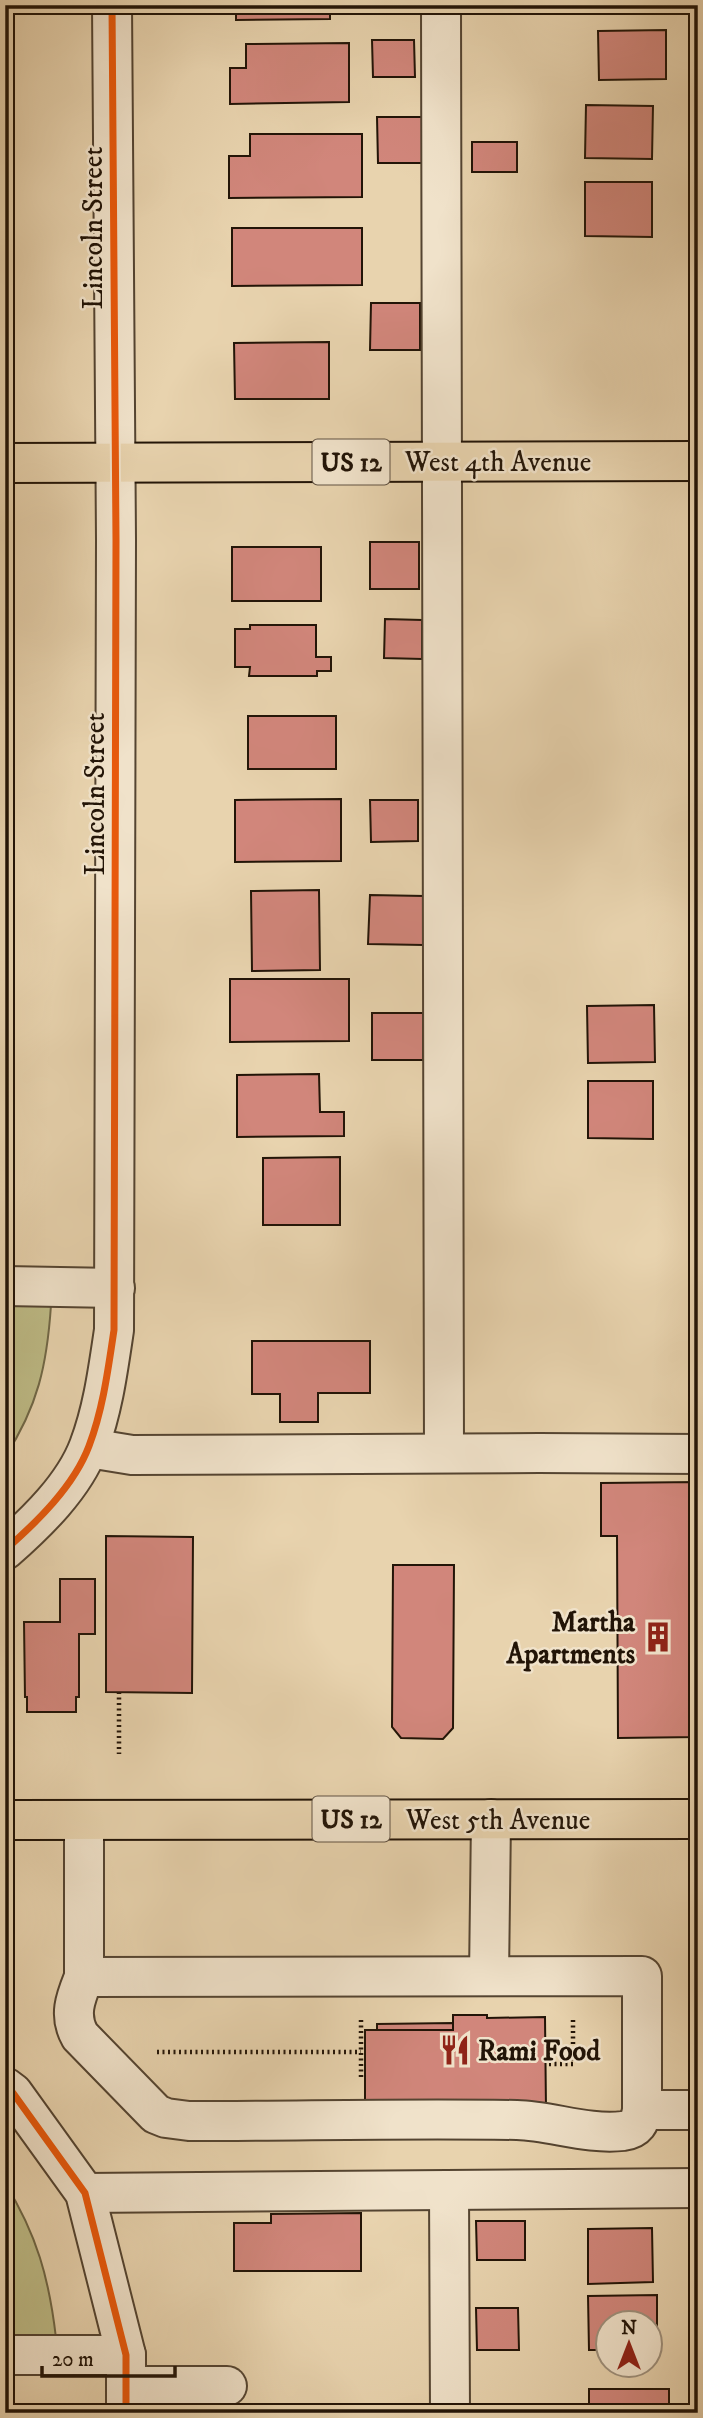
<svg xmlns="http://www.w3.org/2000/svg" width="703" height="2418" font-family="'IM FELL DW Pica',serif">
  <rect width="100%" height="100%" fill="#e8d3ae"/>
  <filter id="stains"><feTurbulence type="fractalNoise" baseFrequency=".00286" numOctaves="4"/><feColorMatrix values="0 0 0 0 .2 0 0 0 0 .09 0 0 0 0 .02 0 0 0 .5 -.17"/></filter>
  <radialGradient id="worn" r=".72"><stop offset=".6" stop-color="#630" stop-opacity="0"/><stop offset="1" stop-color="#630" stop-opacity=".3"/></radialGradient>
  <!-- green -->
  <g fill="#bdba85" stroke="#706746" stroke-width="2">
    <path d="M 5,1305 L 51,1305 C 47,1365 38,1406 5,1457 Z"/>
    <path d="M 5,2183 C 37,2235 49,2278 56,2338 L 5,2338 Z"/>
  </g>
  <!-- building -->
  <g fill="#d1867b" stroke="#221407" stroke-width="2">
    <path d="M 236,5 L 330,5 L 330,19 L 236,20 Z"/>
    <rect x="588" y="5" width="65" height="3"/>
    <path d="M 666,30 L 666,79 L 599,80 L 598,31 Z"/>
    <path d="M 372,40 L 414,40 L 415,77 L 373,77 Z"/>
    <path d="M 349,43 L 349,102 L 230,104 L 230,68 L 246,68 L 246,44 Z"/>
    <path d="M 586,105 L 653,106 L 652,159 L 585,158 Z"/>
    <path d="M 377,117 L 423,117 L 424,163 L 378,163 Z"/>
    <path d="M 250,134 L 362,134 L 362,197 L 229,198 L 229,156 L 250,156 Z"/>
    <rect x="472" y="142" width="45" height="30"/>
    <path d="M 585,182 L 652,182 L 652,237 L 585,236 Z"/>
    <path d="M 232,228 L 362,228 L 362,285 L 232,286 Z"/>
    <path d="M 371,303 L 420,303 L 420,350 L 370,350 Z"/>
    <path d="M 329,342 L 329,399 L 235,399 L 234,343 Z"/>
    <rect x="370" y="542" width="49" height="47"/>
    <rect x="232" y="547" width="89" height="54"/>
    <path d="M 385,619 L 422,620 L 422,659 L 384,658 Z"/>
    <path d="M 250,625 L 316,625 L 316,657 L 331,657 L 331,671 L 317,671 L 317,676 L 249,676 L 250,667 L 235,667 L 235,629 L 250,629 Z"/>
    <rect x="248" y="716" width="88" height="53"/>
    <path d="M 341,799 L 341,861 L 235,862 L 235,800 Z"/>
    <path d="M 370,800 L 418,800 L 418,841 L 371,842 Z"/>
    <path d="M 319,890 L 320,970 L 252,971 L 251,891 Z"/>
    <path d="M 370,895 L 424,896 L 423,945 L 368,944 Z"/>
    <path d="M 230,979 L 349,979 L 349,1041 L 230,1042 Z"/>
    <path d="M 654,1005 L 655,1062 L 588,1063 L 587,1006 Z"/>
    <rect x="372" y="1013" width="51" height="47"/>
    <path d="M 319,1074 L 320,1112 L 344,1112 L 344,1136 L 237,1137 L 237,1075 Z"/>
    <path d="M 588,1081 L 653,1081 L 653,1139 L 588,1138 Z"/>
    <path d="M 340,1157 L 340,1225 L 263,1225 L 263,1158 Z"/>
    <path d="M 252,1341 L 370,1341 L 370,1393 L 318,1393 L 318,1422 L 280,1422 L 280,1394 L 252,1394 Z"/>
    <path d="M 698,1482 L 698,1737 L 618,1738 L 617,1536 L 601,1536 L 601,1483 Z"/>
    <path d="M 106,1536 L 193,1537 L 192,1693 L 106,1692 Z"/>
    <path d="M 393,1565 L 454,1565 L 453,1728 L 443,1739 L 401,1738 L 392,1727 Z"/>
    <path d="M 60,1579 L 95,1579 L 95,1634 L 79,1634 L 79,1697 L 76,1697 L 76,1712 L 27,1712 L 27,1697 L 25,1697 L 24,1622 L 60,1622 Z"/>
    <path d="M 453,2015 L 487,2015 L 487,2018 L 545,2017 L 546,2109 L 365,2109 L 365,2030 L 453,2030 Z"/>
    <path d="M 453,2023 L 453,2030 L 377,2030 L 377,2024 Z"/>
    <path d="M 361,2213 L 361,2271 L 234,2271 L 234,2223 L 271,2223 L 271,2214 Z"/>
    <path d="M 476,2221 L 525,2221 L 525,2260 L 477,2260 Z"/>
    <path d="M 652,2228 L 653,2282 L 588,2284 L 588,2229 Z"/>
    <path d="M 657,2295 L 657,2350 L 650,2350 L 650,2324 L 608,2324 L 608,2350 L 589,2350 L 588,2296 Z"/>
    <path d="M 476,2308 L 518,2308 L 519,2350 L 477,2350 Z"/>
    <rect x="589" y="2389" width="80" height="24"/>
  </g>
  <g fill="none" stroke-linecap="round" stroke-linejoin="round">
    <!-- minor casing -->
    <g stroke="#544431" stroke-width="42">
      <g id="minor">
        <path d="M 441,5 L 444,1453"/>
        <path d="M 5,1286 L 115,1288"/>
        <path d="M 89,1448 L 132,1455 L 539,1453 L 698,1454"/>
        <path d="M 5,1550 C 37,1522 74,1486 89,1446 C 103,1409 108,1370 114,1330 L 116,540 L 112,5"/>
        <path d="M 84,1820 L 84,1977 L 642,1976 L 642,2110 L 698,2110"/>
        <path d="M 489,1976 L 491,1819"/>
        <path d="M 84,1977 C 76,1997 68,2015 80,2036 L 156,2114 L 166,2118 L 189,2121 C 298,2121 408,2118 517,2120 C 552,2121 587,2135 623,2131 C 637,2129 640,2122 642,2110"/>
        <path d="M 5,2087 L 13,2093 L 85,2193 L 126,2355 L 126,2413"/>
        <path d="M 449,2190 L 450,2413"/>
        <path d="M 85,2193 L 698,2188"/>
        <path d="M 5,2355 L 126,2355"/>
        <path d="M 126,2386 L 227,2386"/>
      </g>
    </g>
    <!-- major casing -->
    <g stroke="#221407" stroke-width="42">
      <g id="major">
        <path d="M 5,463 L 698,461"/>
        <path d="M 5,1820 L 698,1819"/>
      </g>
    </g>
    <!-- path -->
    <g stroke="#221407" stroke-width="4.5" stroke-dasharray="2 3.5" stroke-linecap="butt">
      <path d="M 5,1457 L 12,1457"/>
      <path d="M 119,1692 L 119,1754"/>
      <path d="M 361,2020 L 361,2077"/>
      <path d="M 157,2052 L 361,2052"/>
      <path d="M 549,2064 L 573,2064 L 573,2020 L 571,2018"/>
      <path d="M 5,2184 L 12,2184"/>
    </g>
    <!-- minor -->
    <use href="#minor" stroke="#f0e2ca" stroke-width="38"/>
    <!-- major -->
    <use href="#major" stroke="#e8d3ae" stroke-width="38"/>
    <!-- cycleway casing -->
    <g stroke="#f0e2ca" stroke-width="11">
      <g id="cycleway">
        <path d="M 5,1550 C 37,1522 74,1486 89,1446 C 103,1409 108,1370 114,1330 L 116,540 L 112,5"/>
        <path d="M 5,2087 L 13,2093 L 85,2193 L 126,2355 L 126,2413"/>
      </g>
    </g>
    <!-- cycleway -->
    <use href="#cycleway" stroke="#e8590c" stroke-width="7"/>
  </g>
  <!-- icons -->
  <defs>
    <g id="building-bare" transform="scale(2.415)"><path d="M-4-6H4V6H1V3H-1V6H-4ZM-2.5-4.3h1.7v1.8h-1.7ZM.8-4.3h1.7v1.8H.8ZM-2.5-1h1.7V.8h-1.7ZM.8-1h1.7V.8H.8Z" fill="#8f2418" stroke="#f0e2ca" stroke-width="2.5" paint-order="stroke"/></g>
    <g id="restaurant-bare" transform="scale(2.415)"><path d="M-5-6h1v4h1v-4h1v4h1v-4h1v5L-1.5 .5V6h-2V.5L-5-1ZM5-6V6H3V1.5H1.5Q1.5-4 5-6Z" fill="#8f2418" stroke="#f0e2ca" stroke-width="2.5" paint-order="stroke"/></g>
  </defs>
  <g fill-rule="evenodd">
    <use href="#building-bare" x="658" y="1637"/>
    <use href="#restaurant-bare" x="455" y="2050"/>
  </g>
  <g text-anchor="middle" stroke-width="5" stroke-linejoin="round" paint-order="stroke">
    <!-- shield labels -->
    <g fill="#f0e2ca" stroke="#605242" stroke-width="2">
      <rect x="312.5" y="439.5" width="77" height="45" rx="5"/>
      <rect x="312.5" y="1796.5" width="77" height="45" rx="5"/>
    </g>
    <g font-size="26" font-weight="bold" fill="#221407">
      <text x="351" y="471">US 12</text>
      <text x="351" y="1828">US 12</text>
    </g>
    <!-- street labels -->
    <g font-size="28" fill="#221407" stroke="#f0e2ca">
      <text transform="translate(92 228) rotate(-90)" y="10">Lincoln Street</text>
      <text x="498" y="471">West 4th Avenue</text>
      <text transform="translate(94 794) rotate(-90)" y="10">Lincoln Street</text>
      <text x="498" y="1829">West 5th Avenue</text>
    </g>
    <!-- poi labels -->
    <g font-size="28" font-weight="bold" fill="#221407" stroke="#f0e2ca" text-anchor="end">
      <text x="635" y="1631">Martha<tspan x="635" dy="32">Apartments</tspan></text>
      <text x="478" y="2060" text-anchor="start">Rami Food</text>
    </g>
  </g>
  <!-- margin -->
  <rect width="703" height="2418" fill="none" stroke="#e8d3ae" stroke-width="28"/>
  <rect x="7" y="7" width="689" height="2404" fill="none" stroke="#221407" stroke-width="3.5"/>
  <rect x="14" y="14" width="675" height="2390" fill="none" stroke="#221407" stroke-width="2"/>
  <!-- north arrow -->
  <g transform="translate(629 2344)"><circle r="33" fill="#f0e2ca" stroke="#9e907c" stroke-width="2"/>
  <path d="M0-5L12 26L0 18L-12 26Z" fill="#8f2418"/>
  <text y="-10" font-size="19" font-weight="bold" text-anchor="middle" fill="#221407">N</text>
  </g>
  <!-- scale -->
  <path d="M42 2366v10h133v-10" fill="none" stroke="#221407" stroke-width="3.5"/>
  <text x="52" y="2366" font-size="21" fill="#221407" stroke="#f0e2ca" stroke-width="5" paint-order="stroke">20 m</text>
  <rect width="100%" height="100%" filter="url(#stains)"/>
  <rect width="100%" height="100%" fill="url(#worn)"/>
</svg>
